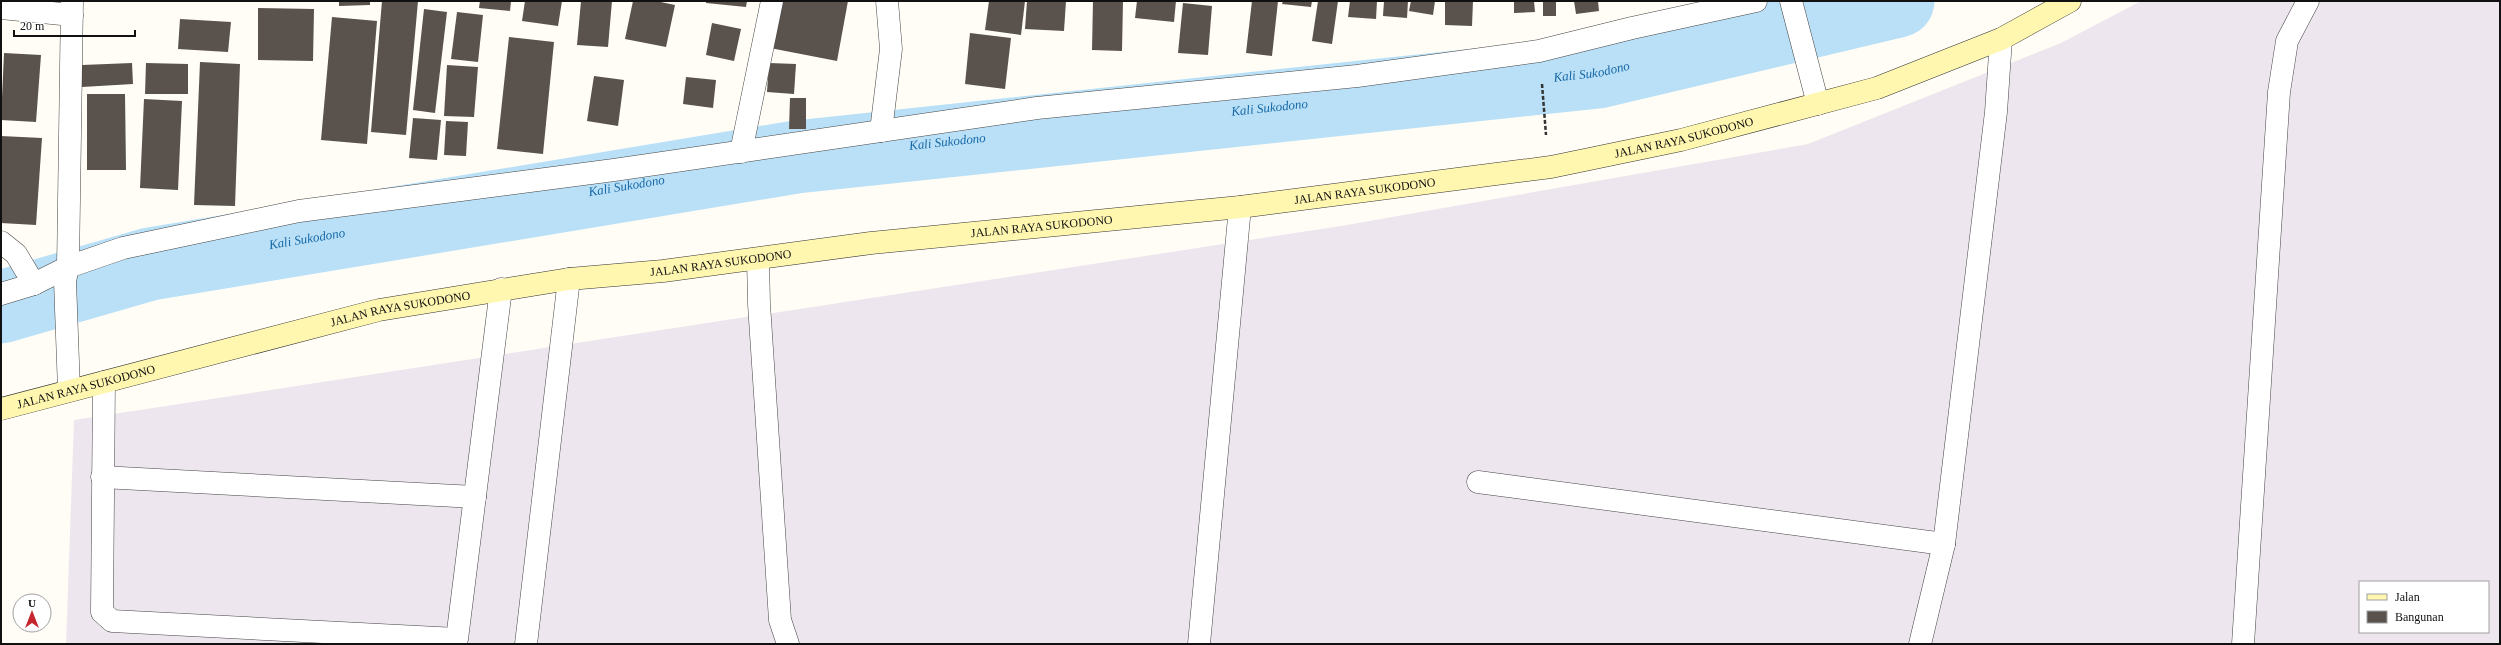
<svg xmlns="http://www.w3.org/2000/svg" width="2501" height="645" font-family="Georgia,serif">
  <rect width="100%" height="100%" fill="#fffdf5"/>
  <!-- industrial -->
  <path fill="#eee6ef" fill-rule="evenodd" d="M 2141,1 L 2500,1 L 2500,644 L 66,644 L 74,420 L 1341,226 L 1808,144 L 2061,43 ZM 2360,582 L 2488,582 L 2488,632 L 2360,632 Z"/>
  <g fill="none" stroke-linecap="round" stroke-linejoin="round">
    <!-- river -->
    <path stroke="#b9e0f7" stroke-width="73" id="s1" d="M 1,307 L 150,264 L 796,157 L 1598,72 L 1898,1"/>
  </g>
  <!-- building -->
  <g fill="#5a524d">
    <path d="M 339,1 L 370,1 L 370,5 L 339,6 Z"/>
    <path d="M 382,1 L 418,1 L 406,135 L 371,132 Z"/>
    <path d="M 480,1 L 511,1 L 510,11 L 479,8 Z"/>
    <path d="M 525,1 L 562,1 L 558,26 L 522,21 Z"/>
    <path d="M 581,1 L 612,1 L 608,47 L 577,45 Z"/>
    <path d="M 633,1 L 656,1 L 675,5 L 666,47 L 625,39 Z"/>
    <path d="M 706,1 L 747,1 L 746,7 L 706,3 Z"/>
    <path d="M 780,1 L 848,1 L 837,61 L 770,48 Z"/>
    <path d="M 989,1 L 1025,1 L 1021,35 L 985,30 Z"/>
    <path d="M 1027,1 L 1066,1 L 1064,31 L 1025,29 Z"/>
    <path d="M 1093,1 L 1123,1 L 1122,51 L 1092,50 Z"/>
    <path d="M 1137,1 L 1176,1 L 1174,22 L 1135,18 Z"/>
    <path d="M 1252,1 L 1278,1 L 1272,56 L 1246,53 Z"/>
    <path d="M 1283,1 L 1312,1 L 1311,7 L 1282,4 Z"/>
    <path d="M 1318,1 L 1338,1 L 1332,44 L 1312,41 Z"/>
    <path d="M 1350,1 L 1377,1 L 1376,19 L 1348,17 Z"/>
    <path d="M 1384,1 L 1408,1 L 1407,18 L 1383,16 Z"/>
    <path d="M 1411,1 L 1435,1 L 1433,15 L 1409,11 Z"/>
    <path d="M 1445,1 L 1473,1 L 1472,26 L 1445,25 Z"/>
    <path d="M 1514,1 L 1534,1 L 1535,12 L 1514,13 Z"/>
    <rect x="1543" y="1" width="13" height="15"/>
    <path d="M 1574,1 L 1598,1 L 1599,11 L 1576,14 Z"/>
    <path d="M 1183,3 L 1212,6 L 1208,55 L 1178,53 Z"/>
    <path d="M 258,8 L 314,9 L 313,61 L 258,60 Z"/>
    <path d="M 424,9 L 447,12 L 435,113 L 413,110 Z"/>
    <path d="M 457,12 L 483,15 L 478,62 L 451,59 Z"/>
    <path d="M 332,17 L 377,21 L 367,144 L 321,140 Z"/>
    <path d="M 180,19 L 231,22 L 228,52 L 178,49 Z"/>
    <path d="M 712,23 L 741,29 L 734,61 L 706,55 Z"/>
    <path d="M 970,33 L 1011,38 L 1005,89 L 965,84 Z"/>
    <path d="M 509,37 L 554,42 L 543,154 L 497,149 Z"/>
    <path d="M 4,53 L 41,55 L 36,122 L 1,120 Z"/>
    <path d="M 200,62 L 240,64 L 235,206 L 194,205 Z"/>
    <path d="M 132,63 L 133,84 L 82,87 L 82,65 Z"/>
    <path d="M 146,63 L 188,64 L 188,94 L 145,94 Z"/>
    <path d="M 769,63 L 796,64 L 794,94 L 767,92 Z"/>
    <path d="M 447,65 L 478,67 L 474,117 L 444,116 Z"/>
    <path d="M 594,76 L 624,80 L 618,126 L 587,121 Z"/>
    <path d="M 686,77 L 716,80 L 713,108 L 683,104 Z"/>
    <path d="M 87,94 L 125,94 L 126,170 L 87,170 Z"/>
    <path d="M 790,98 L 806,98 L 806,129 L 789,129 Z"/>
    <path d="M 144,99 L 182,101 L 178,190 L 140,188 Z"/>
    <path d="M 413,118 L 441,120 L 437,160 L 409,158 Z"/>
    <path d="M 446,121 L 468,122 L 466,156 L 444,155 Z"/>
    <path d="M 1,136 L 42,138 L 36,225 L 1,223 Z"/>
  </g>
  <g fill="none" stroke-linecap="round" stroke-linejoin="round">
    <!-- lane casing -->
    <g stroke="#444" stroke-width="23">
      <g id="lane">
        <path d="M 758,259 L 759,304 L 780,620 L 788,644"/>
        <path d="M 104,382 L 102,612 L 112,621 L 457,639 L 501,289"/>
        <path d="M 102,477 L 475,497"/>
        <path d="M 1478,482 L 1944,544"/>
        <path d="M 526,644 L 569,279"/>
        <path d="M 1199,644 L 1240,207"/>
        <path d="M 1920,644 L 1944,544 L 1996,112 L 2001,39"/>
        <path d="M 2243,644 L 2279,92 L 2287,41 L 2308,1"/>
      </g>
    </g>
    <!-- street casing -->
    <g stroke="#444" stroke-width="23">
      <g id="street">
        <path d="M 1791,1 L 1818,104"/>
        <path d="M 1,8 L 72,15"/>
        <path d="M 881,131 L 891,49 L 887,1"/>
        <path d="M 741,152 L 772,1"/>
        <path d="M 1,242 L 16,254 L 34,284"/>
        <path d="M 1,294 L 34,284 L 68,267 L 123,248 L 299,211 L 614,170 L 1037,108 L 1357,76 L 1539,51 L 1632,28 L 1756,1"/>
        <path d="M 69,390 L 65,281 L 68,267 L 72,1"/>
      </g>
    </g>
    <!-- secondary casing -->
    <g stroke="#333" stroke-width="23">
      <g id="secondary">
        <path id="s2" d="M 1,409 L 379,310 L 569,279 L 663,271 L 871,243 L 1240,207 L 1551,167 L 1681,140 L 1877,88 L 2001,39 L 2070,1"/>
      </g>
    </g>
    <!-- path -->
    <path stroke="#333" stroke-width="2.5" stroke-dasharray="4 2" stroke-linecap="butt" d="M 1542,84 L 1546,135"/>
    <!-- lane -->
    <use href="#lane" stroke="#fff" stroke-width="22"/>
    <!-- street -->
    <use href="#street" stroke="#fff" stroke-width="22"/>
    <!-- secondary -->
    <use href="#secondary" stroke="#fff6b0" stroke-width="22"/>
  </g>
  <g text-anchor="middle" stroke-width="4" stroke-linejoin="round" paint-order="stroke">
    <!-- street labels -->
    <g font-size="12" fill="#111" stroke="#fff">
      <text dy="4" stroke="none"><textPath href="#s2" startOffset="1708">JALAN RAYA SUKODONO</textPath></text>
      <text dy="4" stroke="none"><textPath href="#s2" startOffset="1384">JALAN RAYA SUKODONO</textPath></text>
      <text dy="4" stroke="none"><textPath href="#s2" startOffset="1059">JALAN RAYA SUKODONO</textPath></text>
      <text dy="4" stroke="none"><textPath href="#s2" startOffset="736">JALAN RAYA SUKODONO</textPath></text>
      <text dy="4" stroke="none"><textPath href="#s2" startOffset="412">JALAN RAYA SUKODONO</textPath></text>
      <text dy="4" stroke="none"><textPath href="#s2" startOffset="88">JALAN RAYA SUKODONO</textPath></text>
    </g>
    <!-- water labels -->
    <g font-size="13" font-style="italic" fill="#1768a6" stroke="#fff">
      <text dy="5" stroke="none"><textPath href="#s1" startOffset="1610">Kali Sukodono</textPath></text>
      <text dy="5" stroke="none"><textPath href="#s1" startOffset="1286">Kali Sukodono</textPath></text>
      <text dy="5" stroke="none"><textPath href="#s1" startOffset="962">Kali Sukodono</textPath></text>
      <text dy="5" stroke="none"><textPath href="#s1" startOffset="638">Kali Sukodono</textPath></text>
      <text dy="5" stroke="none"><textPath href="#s1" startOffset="314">Kali Sukodono</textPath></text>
    </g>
  </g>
  <!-- border -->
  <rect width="2501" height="645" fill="none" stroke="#111111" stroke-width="4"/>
  <!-- legend -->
  <rect x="2359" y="581" width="130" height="52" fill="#ffffff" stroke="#a0a0a0"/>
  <rect x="2367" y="594" width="20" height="6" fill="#fff6b0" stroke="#a0a0a0"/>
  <text x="2395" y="601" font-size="12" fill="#111111">Jalan</text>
  <rect x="2367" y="611" width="20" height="12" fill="#5a524d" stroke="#a0a0a0"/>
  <text x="2395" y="621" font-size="12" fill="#111111">Bangunan</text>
  <!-- north arrow -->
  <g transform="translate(32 613)"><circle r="19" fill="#ffffff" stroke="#a0a0a0"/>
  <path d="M0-3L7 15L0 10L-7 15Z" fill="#c4262e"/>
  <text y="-6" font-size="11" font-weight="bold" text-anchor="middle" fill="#111111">U</text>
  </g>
  <!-- scale -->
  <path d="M14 30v6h121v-6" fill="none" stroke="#111111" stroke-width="2"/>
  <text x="20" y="30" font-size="12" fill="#111111" stroke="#ffffff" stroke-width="3" paint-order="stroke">20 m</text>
</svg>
